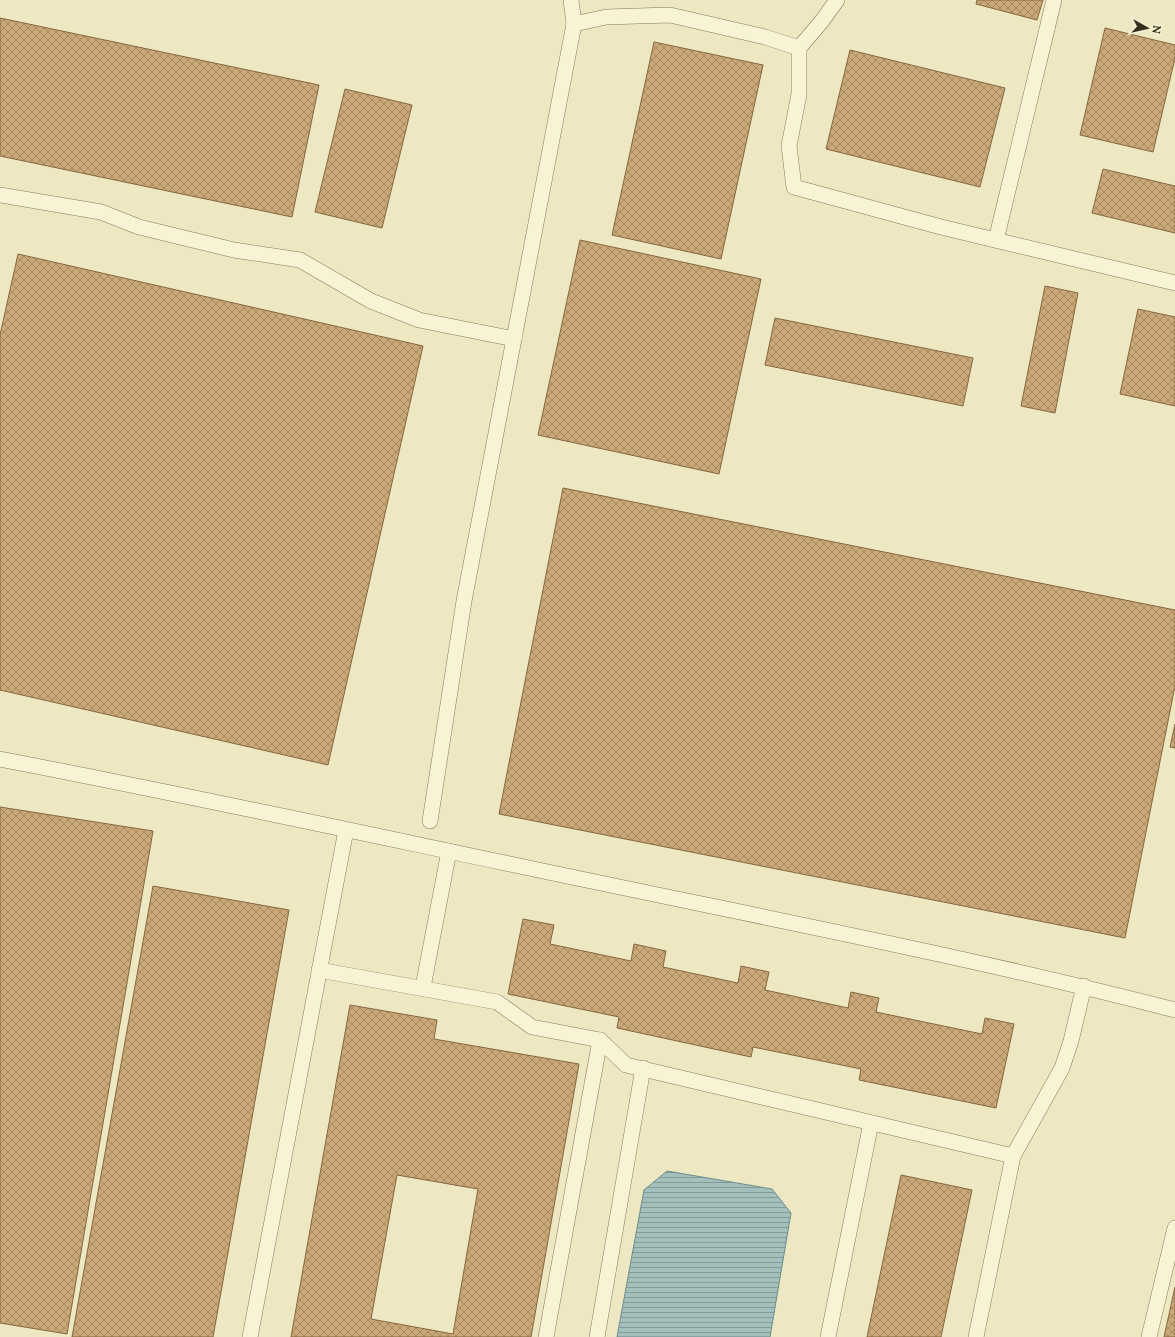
<svg xmlns="http://www.w3.org/2000/svg" width="1175" height="1337" font-family="Lora,serif">
  <defs>
    <pattern id="water-rules" width="6" height="5" patternUnits="userSpaceOnUse"><rect width="6" height="5" fill="#a4c0bc"/><path d="M0 2.5h6" fill="none" stroke="#869c98"/></pattern>
    <pattern id="building-cross-hatch" width="8" height="8" patternUnits="userSpaceOnUse"><rect width="8" height="8" fill="#cba878"/><path d="M0 0l8 8M0 8l8-8" fill="none" stroke="#a68962"/></pattern>
  </defs>
  <rect width="100%" height="100%" fill="#ede7c2"/>
  <!-- water -->
  <path fill="url(#water-rules)" stroke="#6b8d8b" d="M 667,1171 L 772,1189 L 791,1213 L 770,1337 L 617,1337 L 644,1190 Z"/>
  <!-- building -->
  <g fill="url(#building-cross-hatch)" stroke="#85673f" fill-rule="evenodd">
    <path d="M 977,0 L 1043,0 L 1037,20 L 976,4 Z"/>
    <path d="M 0,18 L 319,85 L 292,217 L 0,156 Z"/>
    <path d="M 1105,28 L 1175,45 L 1175,58 L 1153,152 L 1080,135 Z"/>
    <path d="M 654,42 L 763,65 L 721,259 L 612,235 Z"/>
    <path d="M 850,50 L 1005,88 L 980,187 L 826,149 Z"/>
    <path d="M 345,89 L 412,105 L 382,228 L 315,212 Z"/>
    <path d="M 1103,169 L 1175,186 L 1175,233 L 1092,213 Z"/>
    <path d="M 580,240 L 761,279 L 719,474 L 538,435 Z"/>
    <path d="M 18,254 L 423,346 L 328,765 L 0,690 L 0,335 Z"/>
    <path d="M 1045,286 L 1078,293 L 1055,413 L 1021,406 Z"/>
    <path d="M 1138,309 L 1175,317 L 1175,406 L 1120,394 Z"/>
    <path d="M 775,318 L 973,358 L 963,406 L 765,365 Z"/>
    <path d="M 563,488 L 1175,610 L 1175,686 L 1125,938 L 499,814 Z"/>
    <path d="M 1175,724 L 1175,748 L 1170,747 Z"/>
    <path d="M 0,807 L 153,831 L 67,1334 L 0,1323 Z"/>
    <path d="M 153,886 L 289,910 L 213,1337 L 72,1337 Z"/>
    <path d="M 523,919 L 554,925 L 550,944 L 631,961 L 634,944 L 666,951 L 663,967 L 738,983 L 741,966 L 769,972 L 765,990 L 848,1008 L 851,992 L 879,998 L 876,1012 L 982,1034 L 985,1018 L 1014,1024 L 996,1108 L 859,1080 L 861,1069 L 753,1047 L 751,1057 L 617,1028 L 619,1017 L 508,994 Z"/>
    <path d="M 350,1005 L 437,1020 L 434,1039 L 579,1064 L 531,1337 L 291,1337 ZM 397,1175 L 478,1189 L 453,1334 L 371,1319 Z"/>
    <path d="M 901,1175 L 972,1190 L 941,1337 L 867,1337 Z"/>
    <path d="M 1175,1287 L 1175,1337 L 1164,1337 Z"/>
  </g>
  <g fill="none" stroke-linecap="round" stroke-linejoin="round">
    <!-- lane casing -->
    <g stroke="#867959" stroke-width="16">
      <g id="lane">
        <path d="M 571,0 L 574,24"/>
        <path d="M 799,48 L 822,21 L 837,0"/>
        <path d="M 0,195 L 101,212 L 139,227 L 234,250 L 300,260 L 371,301 L 419,320 L 514,339"/>
        <path d="M 996,240 L 1054,0"/>
        <path d="M 0,759 C 198,797 394,840 591,881 C 786,922 982,960 1175,1010"/>
        <path d="M 430,821 L 464,601 L 574,24 L 606,17 L 670,15 L 765,37 L 799,48 L 799,94 L 789,146 L 794,187 L 941,227 L 1175,283"/>
        <path d="M 319,970 L 497,1002 L 532,1027 L 600,1040 L 626,1065 L 1013,1156"/>
        <path d="M 423,987 L 449,851"/>
        <path d="M 250,1337 L 346,830"/>
        <path d="M 546,1337 L 600,1040"/>
        <path d="M 597,1337 L 643,1068"/>
        <path d="M 828,1337 L 871,1123"/>
        <path d="M 976,1337 L 1013,1156 L 1062,1068 L 1071,1041 L 1084,986"/>
        <path d="M 1149,1337 L 1175,1228"/>
      </g>
    </g>
    <!-- lane -->
    <use href="#lane" stroke="#f8f3d5" stroke-width="15"/>
  </g>
  <!-- north arrow -->
  <g transform="translate(1147 28) rotate(98)" stroke="#f5f0d1" stroke-width="3" paint-order="stroke">
  <path d="M0-3L7 15L0 10L-7 15Z" fill="#362e1d"/>
  <text y="-6" font-size="11" font-weight="bold" text-anchor="middle" fill="#362e1d">N</text>
  </g>
</svg>
